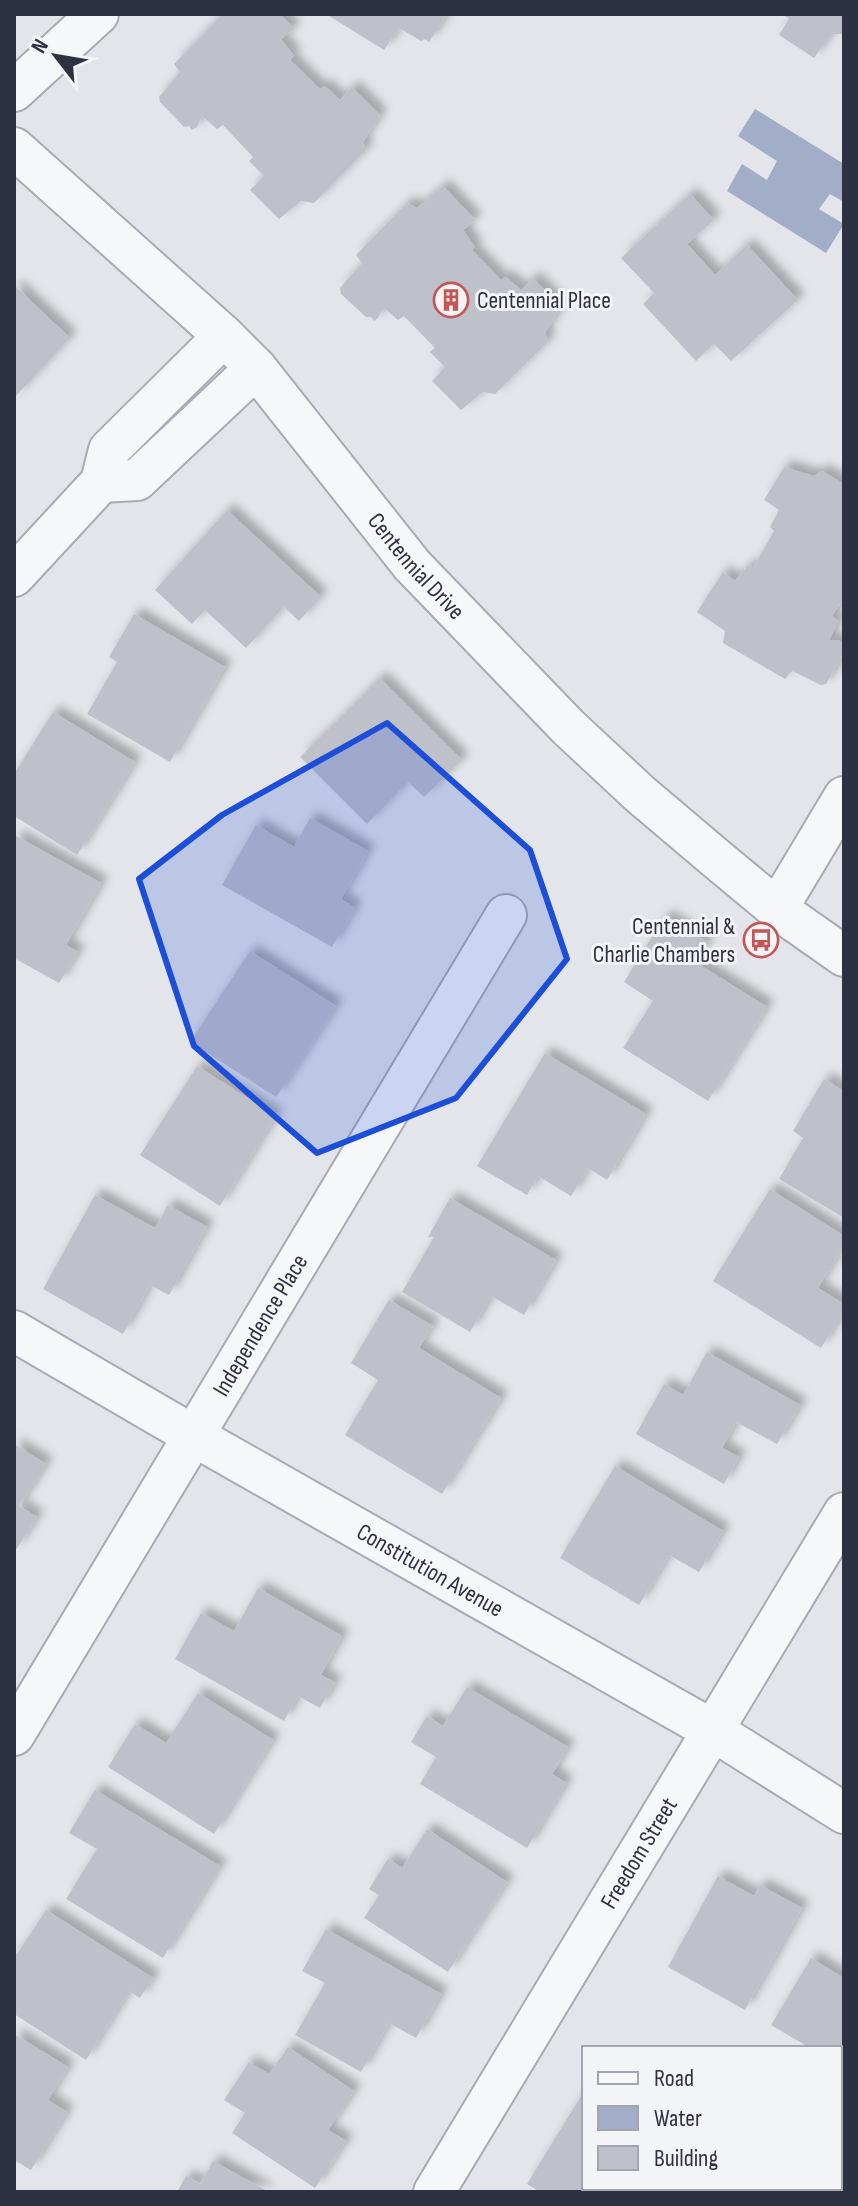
<svg xmlns="http://www.w3.org/2000/svg" width="858" height="2206" font-family="'Sofia Sans Condensed',sans-serif">
  <defs>
    <filter id="shadow"><feDropShadow dx="7" dy="-7" stdDeviation="4" flood-color="#0004"/></filter>
  </defs>
  <rect width="100%" height="100%" fill="#e4e5ea"/>
  <!-- water -->
  <path fill="#a2adc7" d="M 755,109 L 844,164 L 844,202 L 830,194 L 819,209 L 844,224 L 826,253 L 727,191 L 742,164 L 767,180 L 777,161 L 738,136 Z"/>
  <!-- building -->
  <g fill="#bec0ca" filter="url(#shadow)">
    <path d="M 223,14 L 236,17 L 239,14 L 280,14 L 294,29 L 281,39 L 294,56 L 290,60 L 320,89 L 325,86 L 340,100 L 352,87 L 380,115 L 363,142 L 366,150 L 314,203 L 301,201 L 279,219 L 250,190 L 264,176 L 249,161 L 253,157 L 223,125 L 217,129 L 202,116 L 197,127 L 192,130 L 189,126 L 184,127 L 160,102 L 159,97 L 180,72 L 174,64 Z"/>
    <path d="M 326,14 L 447,14 L 429,42 L 425,39 L 421,41 L 399,28 L 384,50 Z"/>
    <path d="M 782,14 L 844,14 L 844,34 L 831,34 L 814,58 L 779,35 L 789,19 Z"/>
    <path d="M 443,186 L 475,220 L 463,230 L 475,247 L 472,250 L 501,280 L 506,277 L 521,290 L 533,278 L 561,306 L 545,333 L 548,342 L 495,394 L 483,392 L 461,410 L 432,381 L 445,367 L 430,352 L 435,348 L 404,316 L 398,320 L 383,307 L 378,318 L 374,321 L 371,317 L 366,317 L 341,294 L 340,288 L 362,263 L 356,255 L 407,203 L 417,208 Z"/>
    <path d="M 690,194 L 714,220 L 687,244 L 715,275 L 747,245 L 798,300 L 731,361 L 714,344 L 696,361 L 643,304 L 654,293 L 621,258 Z"/>
    <path d="M 14,285 L 70,338 L 14,398 Z"/>
    <path d="M 784,467 L 814,476 L 822,471 L 844,484 L 844,598 L 832,616 L 838,621 L 829,640 L 841,641 L 844,644 L 842,649 L 843,654 L 826,684 L 821,685 L 792,671 L 785,679 L 723,643 L 725,631 L 697,612 L 723,572 L 735,581 L 748,565 L 753,568 L 774,531 L 770,527 L 779,510 L 764,500 Z"/>
    <path d="M 227,510 L 321,597 L 299,621 L 284,607 L 246,648 L 205,610 L 192,624 L 155,590 Z"/>
    <path d="M 134,614 L 225,667 L 170,762 L 87,714 L 117,662 L 109,657 Z"/>
    <path d="M 380,678 L 462,760 L 424,797 L 408,782 L 367,824 L 300,757 Z"/>
    <path d="M 53,712 L 135,762 L 77,855 L 14,816 L 14,774 Z"/>
    <path d="M 310,818 L 368,851 L 341,899 L 355,908 L 332,947 L 222,885 L 256,825 L 294,847 Z"/>
    <path d="M 16,836 L 101,883 L 66,945 L 78,952 L 59,983 L 14,958 L 14,840 Z"/>
    <path d="M 665,916 L 707,942 L 695,962 L 767,1007 L 708,1101 L 623,1048 L 653,1001 L 624,982 Z"/>
    <path d="M 250,951 L 336,1006 L 276,1097 L 190,1042 Z"/>
    <path d="M 545,1053 L 646,1114 L 607,1180 L 588,1168 L 571,1196 L 538,1176 L 527,1195 L 477,1166 Z"/>
    <path d="M 197,1066 L 276,1116 L 220,1206 L 140,1155 Z"/>
    <path d="M 824,1079 L 844,1091 L 844,1218 L 779,1179 L 803,1138 L 793,1131 Z"/>
    <path d="M 770,1189 L 844,1236 L 844,1245 L 818,1288 L 844,1304 L 844,1311 L 821,1348 L 713,1281 Z"/>
    <path d="M 95,1195 L 155,1228 L 168,1205 L 207,1227 L 169,1295 L 150,1285 L 123,1334 L 43,1289 Z"/>
    <path d="M 450,1198 L 556,1260 L 524,1315 L 491,1296 L 470,1332 L 402,1292 L 434,1237 L 428,1237 Z"/>
    <path d="M 389,1300 L 433,1326 L 419,1348 L 501,1398 L 442,1494 L 345,1435 L 378,1380 L 351,1363 Z"/>
    <path d="M 707,1352 L 800,1405 L 777,1444 L 736,1422 L 722,1448 L 739,1457 L 724,1484 L 636,1434 L 664,1384 L 683,1395 Z"/>
    <path d="M 14,1444 L 46,1464 L 19,1506 L 37,1517 L 14,1553 Z"/>
    <path d="M 615,1466 L 723,1531 L 699,1572 L 669,1555 L 639,1605 L 560,1558 Z"/>
    <path d="M 258,1588 L 342,1636 L 321,1675 L 335,1682 L 320,1708 L 298,1696 L 284,1721 L 175,1659 L 201,1613 L 234,1631 Z"/>
    <path d="M 467,1687 L 568,1747 L 552,1774 L 566,1783 L 527,1848 L 420,1784 L 436,1757 L 411,1742 L 427,1716 L 443,1726 Z"/>
    <path d="M 198,1693 L 273,1740 L 214,1834 L 108,1767 L 135,1724 L 166,1743 Z"/>
    <path d="M 95,1790 L 220,1866 L 163,1958 L 66,1899 L 97,1849 L 69,1833 Z"/>
    <path d="M 427,1829 L 507,1882 L 448,1972 L 364,1918 L 379,1895 L 369,1889 L 388,1859 L 402,1868 Z"/>
    <path d="M 718,1876 L 754,1896 L 760,1885 L 802,1908 L 745,2010 L 668,1967 Z"/>
    <path d="M 46,1910 L 153,1978 L 140,1998 L 129,1991 L 86,2060 L 14,2014 L 14,1952 L 17,1954 Z"/>
    <path d="M 326,1929 L 441,1994 L 416,2038 L 389,2023 L 361,2072 L 295,2035 L 325,1983 L 302,1971 Z"/>
    <path d="M 811,1958 L 844,1978 L 844,2068 L 840,2066 L 840,2048 L 810,2048 L 771,2025 Z"/>
    <path d="M 14,2034 L 68,2067 L 48,2100 L 67,2112 L 31,2170 L 14,2160 Z"/>
    <path d="M 288,2047 L 354,2091 L 328,2130 L 346,2141 L 315,2188 L 232,2133 L 245,2113 L 224,2100 L 249,2062 L 269,2074 Z"/>
    <path d="M 584,2091 L 584,2188 L 633,2188 L 630,2192 L 540,2192 L 527,2184 Z"/>
    <path d="M 213,2161 L 269,2192 L 177,2192 L 186,2176 L 200,2184 Z"/>
    <path d="M 688,2188 L 798,2188 L 805,2192 L 685,2192 Z"/>
  </g>
  <g fill="none" stroke-linecap="round" stroke-linejoin="round">
    <!-- street casing -->
    <g stroke="#a9abb4" stroke-width="44">
      <g id="street">
        <path d="M 14,91 L 98,14"/>
        <path id="s1" d="M 14,148 L 224,336 L 256,368 L 412,565 L 568,727 L 640,794 L 712,855 L 777,909 L 844,956"/>
        <path d="M 101,482 L 137,480 L 256,368"/>
        <path d="M 14,576 L 101,482 L 109,450 L 224,336"/>
        <path d="M 777,909 L 844,797"/>
        <path id="s2" d="M 14,1331 L 194,1436 L 712,1730 L 844,1813"/>
        <path id="s3" d="M 14,1735 L 506,915"/>
        <path id="s4" d="M 434,2192 L 844,1513"/>
      </g>
    </g>
    <!-- street -->
    <use href="#street" stroke="#f6f7f9" stroke-width="40"/>
  </g>
  <!-- marked area -->
  <path fill="#1d4ed8" fill-opacity="0.2" stroke="#1d4ed8" stroke-width="6" stroke-linejoin="round" d="M 387,723 L 530,850 L 567,959 L 456,1098 L 317,1153 L 194,1046 L 139,879 L 222,815 Z"/>
  <!-- icons -->
  <defs>
    <g id="building-ring" transform="scale(1.8)"><circle r="9.5" fill="#f3f4f8" stroke="#c45754" stroke-width="1.5"/><path d="M-4-6H4V6H1V3H-1V6H-4ZM-2.5-4.3h1.7v1.8h-1.7ZM.8-4.3h1.7v1.8H.8ZM-2.5-1h1.7V.8h-1.7ZM.8-1h1.7V.8H.8Z" fill="#c45754"/></g>
    <g id="bus-ring" transform="scale(1.8)"><circle r="9.5" fill="#f3f4f8" stroke="#c45754" stroke-width="1.5"/><path d="M-5-6H5V4H4V6H2V4H-2V6H-4V4H-5ZM-3.5-4V0h7V-4ZM-3.5 1.2v1.5H-2V1.2ZM2 1.2v1.5H3.5V1.2Z" fill="#c45754"/></g>
  </defs>
  <g fill-rule="evenodd">
    <use href="#building-ring" x="451" y="300"/>
    <use href="#bus-ring" x="761" y="940"/>
  </g>
  <g text-anchor="middle" stroke-width="6" stroke-linejoin="round" paint-order="stroke">
    <!-- poi labels -->
    <g font-size="24" fill="#2d3141" stroke="#f3f4f8" text-anchor="start">
      <text x="477" y="308">Centennial Place</text>
      <text x="735" y="934" text-anchor="end">Centennial &amp;<tspan x="735" dy="28">Charlie Chambers</tspan></text>
    </g>
    <!-- street labels -->
    <g font-size="24" fill="#2d3141" stroke="#f3f4f8">
      <text dy="8" stroke="none"><textPath href="#s1" startOffset="582">Centennial Drive</textPath></text>
      <text dy="8" stroke="none"><textPath href="#s3" startOffset="478">Independence Place</textPath></text>
      <text dy="8" stroke="none"><textPath href="#s2" startOffset="480">Constitution Avenue</textPath></text>
      <text dy="8" stroke="none"><textPath href="#s4" startOffset="396">Freedom Street</textPath></text>
    </g>
  </g>
  <!-- border -->
  <rect width="858" height="2206" fill="none" stroke="#2d3141" stroke-width="32"/>
  <!-- legend -->
  <rect x="582" y="2046" width="260" height="144" fill="#f3f4f8" stroke="#a4a6af" stroke-width="2"/>
  <rect x="598" y="2072" width="40" height="12" fill="#f6f7f9" stroke="#a4a6af" stroke-width="2"/>
  <text x="654" y="2086" font-size="24" fill="#2d3141">Road</text>
  <rect x="598" y="2106" width="40" height="24" fill="#a2adc7" stroke="#a4a6af" stroke-width="2"/>
  <text x="654" y="2126" font-size="24" fill="#2d3141">Water</text>
  <rect x="598" y="2146" width="40" height="24" fill="#bec0ca" stroke="#a4a6af" stroke-width="2"/>
  <text x="654" y="2166" font-size="24" fill="#2d3141">Building</text>
  <!-- north arrow -->
  <g transform="translate(56 56) rotate(301)" stroke="#f3f4f8" stroke-width="6" paint-order="stroke">
  <path d="M0-6L14 30L0 20L-14 30Z" fill="#2d3141"/>
  <text y="-12" font-size="22" font-weight="bold" text-anchor="middle" fill="#2d3141">N</text>
  </g>
</svg>
